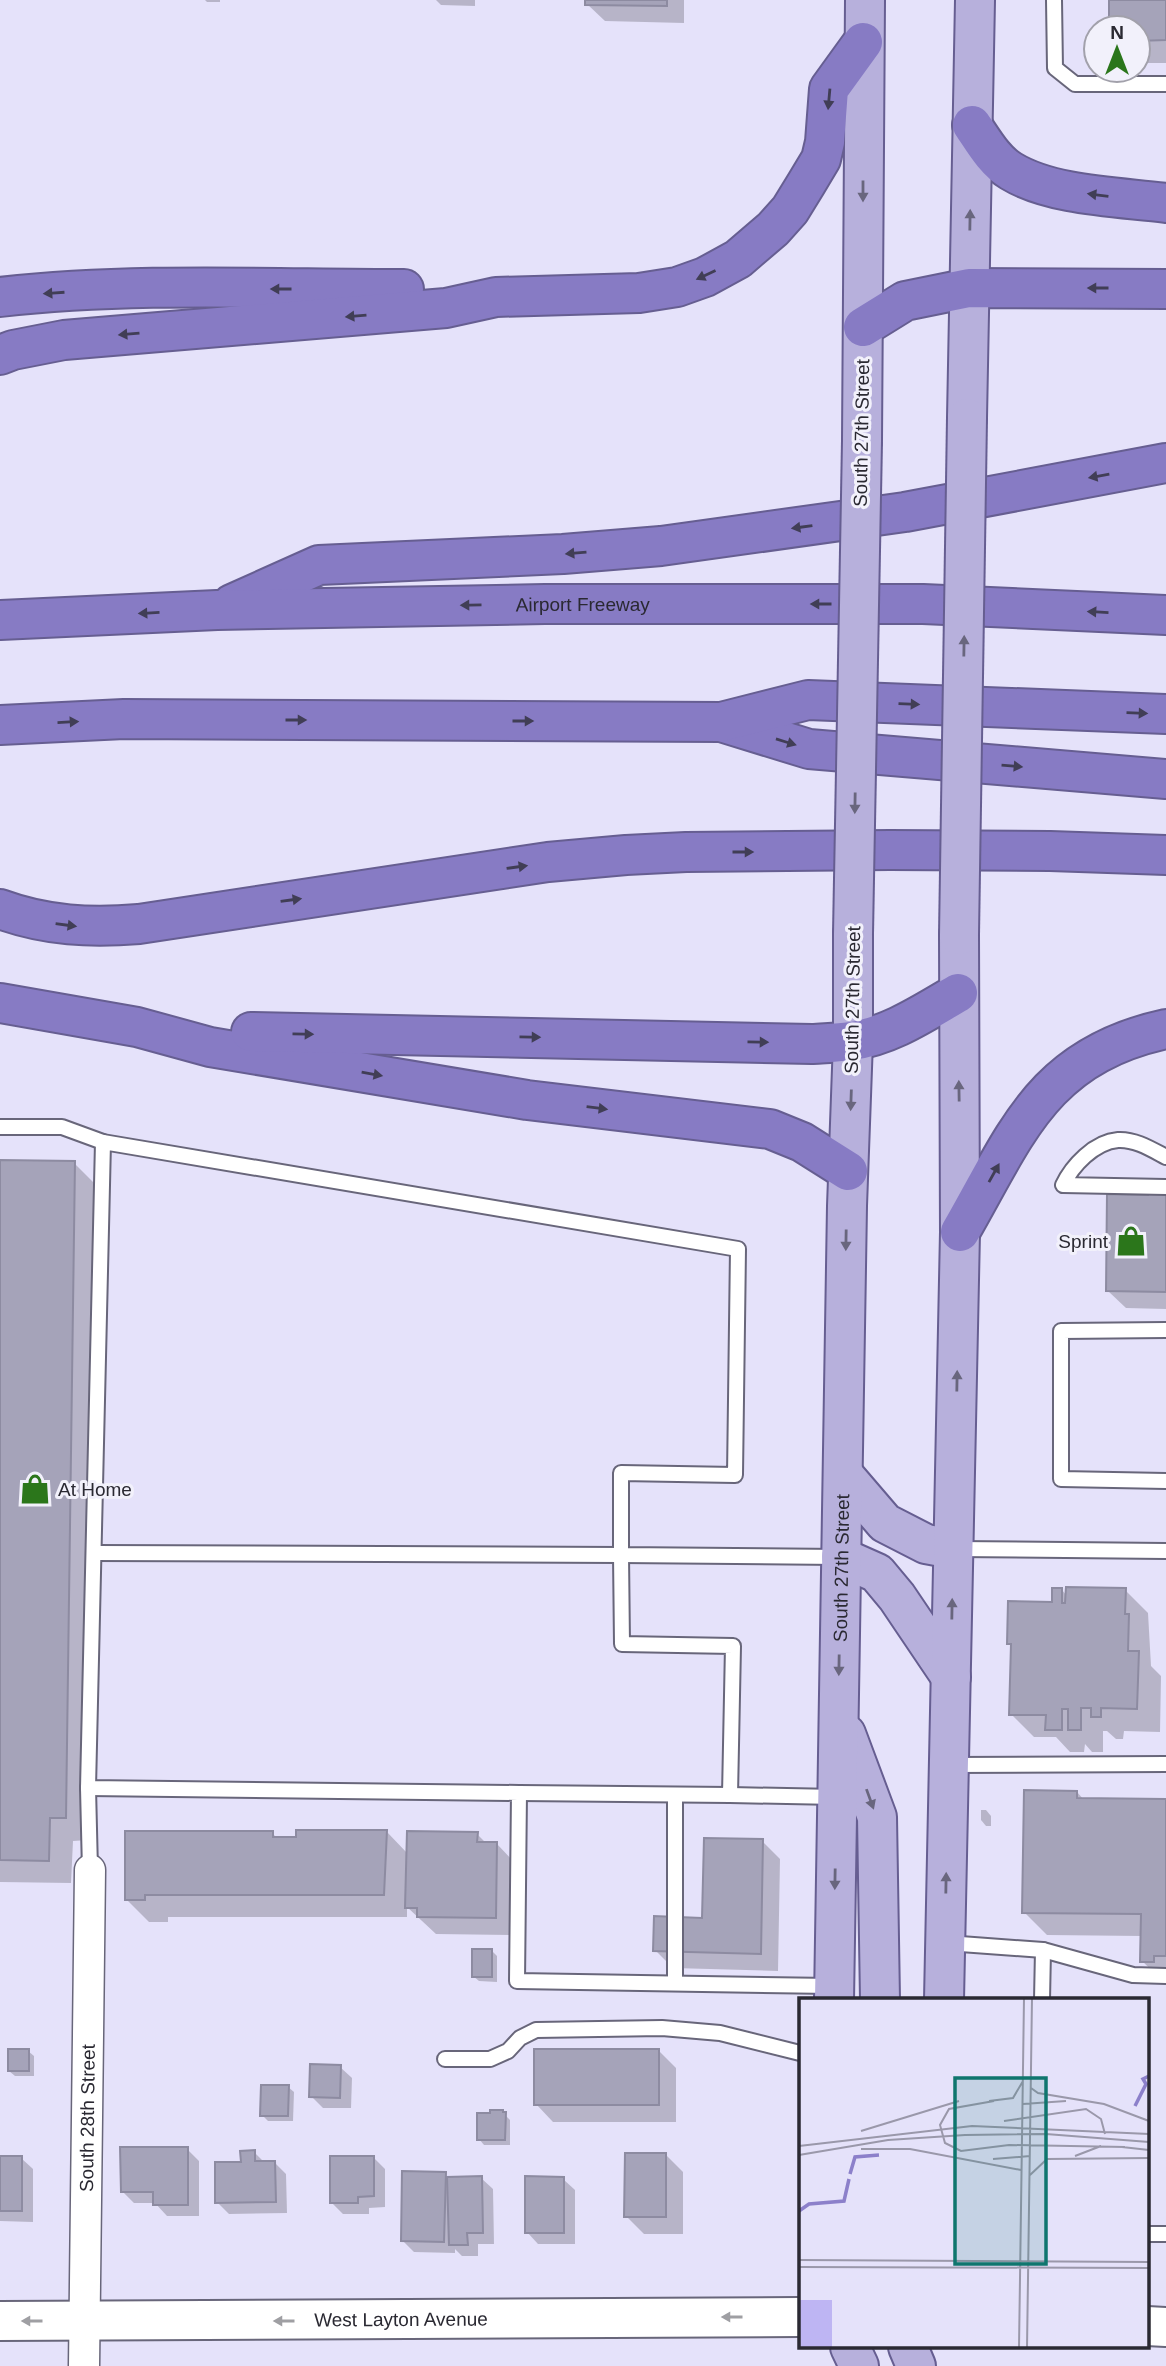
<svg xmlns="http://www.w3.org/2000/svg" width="1166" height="2366" font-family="Helvetica,sans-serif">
  <rect width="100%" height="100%" fill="#e5e2fa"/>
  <!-- shadow -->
  <g fill="#0003">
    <path d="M 205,0 L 220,0 L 220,2 L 207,2 Z"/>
    <path d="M 436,0 L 475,0 L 475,6 L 441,5 Z"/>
    <path d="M 587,0 L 684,0 L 684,23 L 605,21 L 587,4 Z"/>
    <path d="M 1111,0 L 1166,0 L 1166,63 L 1138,63 L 1138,28 L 1111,28 Z"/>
    <path d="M 0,1162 L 74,1163 L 97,1186 L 88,1840 L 73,1841 L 71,1883 L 0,1882 Z"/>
    <path d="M 1166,1193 L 1166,1309 L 1126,1308 L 1108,1291 L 1149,1197 Z"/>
    <path d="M 1062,1590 L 1067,1596 L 1125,1590 L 1148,1613 L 1151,1666 L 1161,1676 L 1160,1732 L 1124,1731 L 1123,1739 L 1116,1739 L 1107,1731 L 1103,1731 L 1103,1752 L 1092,1752 L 1085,1744 L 1084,1752 L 1070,1752 L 1056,1737 L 1034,1737 L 1011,1714 L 1012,1647 L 1009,1643 L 1053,1604 Z"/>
    <path d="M 1077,1792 L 1084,1800 L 1166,1801 L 1166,1984 L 1142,1961 L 1142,1936 L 1047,1935 L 1024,1912 Z"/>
    <path d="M 981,1810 L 986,1810 L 991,1816 L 991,1826 L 986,1826 L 981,1820 Z"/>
    <path d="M 387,1832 L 408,1854 L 477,1834 L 487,1844 L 497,1844 L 514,1862 L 513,1935 L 436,1934 L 407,1907 L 407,1917 L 168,1917 L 168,1922 L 149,1922 L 126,1899 L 272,1833 L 278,1839 Z"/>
    <path d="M 762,1841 L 780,1859 L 778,1971 L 673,1968 L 655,1950 L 703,1919 Z"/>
    <path d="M 492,1951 L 497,1956 L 497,1982 L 479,1981 L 473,1976 Z"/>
    <path d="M 28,2051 L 34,2056 L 34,2076 L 15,2076 L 9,2071 Z"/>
    <path d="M 659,2051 L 676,2068 L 676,2122 L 553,2122 L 536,2104 Z"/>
    <path d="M 340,2067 L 352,2078 L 351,2108 L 323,2108 L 311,2096 Z"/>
    <path d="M 288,2087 L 294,2092 L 293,2121 L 268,2121 L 262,2115 Z"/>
    <path d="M 502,2112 L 510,2120 L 510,2145 L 484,2145 L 479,2139 Z"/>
    <path d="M 187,2149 L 199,2161 L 199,2216 L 167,2216 L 155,2203 L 134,2203 L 122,2191 Z"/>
    <path d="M 254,2152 L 265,2163 L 275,2163 L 286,2174 L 287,2213 L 229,2214 L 217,2202 L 242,2164 Z"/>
    <path d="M 665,2154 L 683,2172 L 683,2234 L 644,2234 L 626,2216 Z"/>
    <path d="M 373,2157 L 385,2169 L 385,2207 L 369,2208 L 369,2214 L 343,2214 L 331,2202 Z"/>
    <path d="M 0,2158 L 21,2158 L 33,2169 L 33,2222 L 0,2221 Z"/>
    <path d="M 445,2174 L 449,2179 L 481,2178 L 493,2189 L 494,2244 L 478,2244 L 478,2256 L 462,2256 L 455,2249 L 455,2253 L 414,2252 L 402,2240 Z"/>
    <path d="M 563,2179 L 575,2190 L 575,2244 L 538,2244 L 527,2232 Z"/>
  </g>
  <!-- building -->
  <g fill="#a5a3b9" stroke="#8d8ba1" stroke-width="2">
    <path d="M 585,0 L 667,0 L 667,6 L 585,5 Z"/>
    <path d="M 1109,0 L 1166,0 L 1166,40 L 1138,41 L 1138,28 L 1109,28 Z"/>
    <path d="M 0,1160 L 75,1161 L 66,1818 L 50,1818 L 49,1861 L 0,1860 Z"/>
    <path d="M 1148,1191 L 1166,1191 L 1166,1292 L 1106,1291 L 1107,1194 L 1148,1195 Z"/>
    <path d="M 1066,1587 L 1126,1588 L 1125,1614 L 1129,1614 L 1128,1651 L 1139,1651 L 1137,1709 L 1101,1708 L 1101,1717 L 1091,1717 L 1091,1708 L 1081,1708 L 1081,1730 L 1068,1730 L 1068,1709 L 1062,1709 L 1062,1730 L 1045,1730 L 1046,1715 L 1009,1715 L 1011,1644 L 1007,1644 L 1008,1601 L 1052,1602 L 1052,1588 L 1062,1588 L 1062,1603 L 1065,1603 Z"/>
    <path d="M 1024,1790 L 1077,1791 L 1077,1798 L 1166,1799 L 1166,1956 L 1154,1956 L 1154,1962 L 1140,1962 L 1141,1914 L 1022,1913 Z"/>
    <path d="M 296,1830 L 387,1830 L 384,1895 L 145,1895 L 145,1900 L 125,1900 L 125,1831 L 273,1831 L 273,1837 L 296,1837 Z"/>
    <path d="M 407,1831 L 478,1832 L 477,1842 L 497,1842 L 496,1918 L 417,1917 L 417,1908 L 405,1908 Z"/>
    <path d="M 704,1838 L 763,1839 L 761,1954 L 653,1951 L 654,1916 L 702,1918 Z"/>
    <rect x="472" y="1949" width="20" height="28"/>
    <rect x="8" y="2049" width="21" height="22"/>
    <rect x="534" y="2049" width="125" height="56"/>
    <path d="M 310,2064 L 341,2065 L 340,2098 L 309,2097 Z"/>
    <path d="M 261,2085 L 289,2085 L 288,2116 L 260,2116 Z"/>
    <path d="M 490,2110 L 503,2110 L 503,2112 L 506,2112 L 505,2140 L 477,2140 L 477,2113 L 490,2113 Z"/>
    <path d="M 120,2147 L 188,2147 L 188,2205 L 153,2205 L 153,2192 L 121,2192 Z"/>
    <path d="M 255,2150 L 255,2161 L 275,2161 L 276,2202 L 215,2203 L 215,2162 L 241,2162 L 240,2151 Z"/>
    <path d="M 625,2153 L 666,2153 L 666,2217 L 624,2217 Z"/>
    <rect x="0" y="2156" width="22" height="55"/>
    <path d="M 330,2156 L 374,2156 L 374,2196 L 358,2197 L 358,2203 L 330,2203 Z"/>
    <path d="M 402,2171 L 446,2172 L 444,2242 L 401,2241 Z"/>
    <path d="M 482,2176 L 483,2233 L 467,2233 L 468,2245 L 449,2245 L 447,2177 Z"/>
    <path d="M 525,2176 L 564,2177 L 564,2233 L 525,2233 Z"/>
  </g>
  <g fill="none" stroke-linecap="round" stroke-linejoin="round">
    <!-- service casing -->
    <g stroke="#68667a" stroke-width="18">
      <g id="service">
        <path d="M 1054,0 L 1055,68 L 1075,84 L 1166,84"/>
        <path d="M 0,1127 L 62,1127 L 103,1142"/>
        <path d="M 1166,1157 C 1151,1149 1135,1139 1118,1140 C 1094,1142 1072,1166 1063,1185 L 1166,1187"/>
        <path d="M 1166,1330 L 1061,1331 L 1061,1479 L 1166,1481"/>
        <path d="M 955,1549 L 1166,1551"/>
        <path d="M 94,1553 L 621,1555 L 622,1644 L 733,1646 L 730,1795 L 519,1793"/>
        <path d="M 950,1765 L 1166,1764"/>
        <path d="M 88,1788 L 90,1870"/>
        <path d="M 730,1795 L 837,1797"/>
        <path d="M 947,1943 L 1043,1950 L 1133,1975 L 1166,1976"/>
        <path d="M 675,1983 L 675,1795"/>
        <path d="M 832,1986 L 517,1981 L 519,1793 L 88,1788 L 103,1142 L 738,1249 L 735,1475 L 621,1473 L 621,1555 L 840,1557"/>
        <path d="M 1042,2000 L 1043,1950"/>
        <path d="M 445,2059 L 490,2059 L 508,2051 L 520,2038 L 536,2030 L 662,2028 L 720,2033 L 800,2053"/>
        <path d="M 1147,2234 L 1166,2234"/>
      </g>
    </g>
    <!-- minor casing -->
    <g stroke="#68667a" stroke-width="33">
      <g id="minor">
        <path id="s1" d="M 84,2366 L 90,1870"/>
      </g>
    </g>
    <!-- secondary casing -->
    <g stroke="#68667a" stroke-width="42">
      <g id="secondary">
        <path id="s2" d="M 0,2321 L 800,2317"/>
        <path d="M 1147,2326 L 1166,2327"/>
      </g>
    </g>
    <!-- primary casing -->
    <g stroke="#665e91" stroke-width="42">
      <g id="primary">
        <path d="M 967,418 L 975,0"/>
        <path d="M 862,441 L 865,0"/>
        <path d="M 843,1474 L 885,1523 L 926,1544 L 953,1549"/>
        <path d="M 841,1557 L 877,1573 L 897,1597 L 951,1677"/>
        <path d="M 846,1734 L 877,1817 L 880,2000"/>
        <path id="s3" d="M 834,2000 L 847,1206 L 853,1041 L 853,934"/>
        <path d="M 944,2000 L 960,1232 L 959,935"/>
        <path d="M 850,2347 L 859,2366"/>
        <path d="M 908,2347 L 916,2366"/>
      </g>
    </g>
    <!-- motorway casing -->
    <g stroke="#665e91" stroke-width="42">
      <g id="motorway">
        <path d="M 972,125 C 983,141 994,161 1011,171 C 1052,196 1119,197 1166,203"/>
        <path d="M 0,297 C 132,282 271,289 404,289"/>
        <path d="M 863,327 L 905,301 L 969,288 L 1166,289"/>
        <path d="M 0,355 L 13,350 L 64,340 L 446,308 L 496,297 L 639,293 L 677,287 L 705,277 L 738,259 L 773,229 L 790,210 L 806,184 L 821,159 L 825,142 L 829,89 L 863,42"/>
        <path d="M 232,604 L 319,565 L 563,554 L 661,546 L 905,512 L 1166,463"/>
        <path id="s4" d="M 0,620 L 217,610 L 545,604 L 923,604 L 1166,615"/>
        <path d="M 721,722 L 809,749 L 1166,779"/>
        <path d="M 0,725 L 124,719 L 721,722 L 808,700 L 1166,714"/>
        <path d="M 0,909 C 46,926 91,928 139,924 L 548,862 L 626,855 L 686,852 L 890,850 L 1050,851 L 1166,855"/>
        <path d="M 0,1003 L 137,1027 L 210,1047 L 527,1100 L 770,1129 L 802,1142 L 848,1171"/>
        <path d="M 251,1032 L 812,1044 C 825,1043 838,1043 851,1041 C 890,1036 925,1012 958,993"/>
        <path d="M 960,1232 C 1017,1133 1042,1056 1166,1029"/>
      </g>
    </g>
    <!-- service -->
    <use href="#service" stroke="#fff" stroke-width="14"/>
    <!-- minor -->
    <use href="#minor" stroke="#fff" stroke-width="30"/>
    <!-- secondary -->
    <use href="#secondary" stroke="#fff" stroke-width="38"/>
    <!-- primary -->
    <use href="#primary" stroke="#b7b0dc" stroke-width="38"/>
    <!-- motorway -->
    <use href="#motorway" stroke="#877bc4" stroke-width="38"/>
    <!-- primary-bridge casing -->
    <g stroke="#665e91" stroke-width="42" stroke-linecap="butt">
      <g id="primary-bridge">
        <path d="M 853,934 L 862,441"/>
        <path d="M 959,935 L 967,418"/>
      </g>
    </g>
    <!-- primary-bridge -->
    <use href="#primary-bridge" stroke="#b7b0dc" stroke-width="38"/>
  </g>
  <!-- one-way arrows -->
  <defs><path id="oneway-solid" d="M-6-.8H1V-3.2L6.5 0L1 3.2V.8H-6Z" transform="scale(1.75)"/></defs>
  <g fill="#413e56">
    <use href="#oneway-solid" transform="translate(829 99) rotate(95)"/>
    <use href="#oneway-solid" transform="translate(1098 195) rotate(-173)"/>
    <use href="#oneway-solid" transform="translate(706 275) rotate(155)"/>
    <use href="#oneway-solid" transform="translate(1098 288) rotate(-180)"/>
    <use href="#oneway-solid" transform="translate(281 289) rotate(180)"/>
    <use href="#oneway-solid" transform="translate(54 293) rotate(176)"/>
    <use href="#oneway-solid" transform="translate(356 316) rotate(175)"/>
    <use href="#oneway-solid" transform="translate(129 334) rotate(175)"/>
    <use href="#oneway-solid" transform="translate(1099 476) rotate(170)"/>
    <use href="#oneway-solid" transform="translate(802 527) rotate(172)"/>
    <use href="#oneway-solid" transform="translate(576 553) rotate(175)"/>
    <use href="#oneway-solid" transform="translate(821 604) rotate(180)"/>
    <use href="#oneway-solid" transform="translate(471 605) rotate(179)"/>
    <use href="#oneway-solid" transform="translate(1098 612) rotate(-177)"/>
    <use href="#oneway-solid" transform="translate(149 613) rotate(177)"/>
    <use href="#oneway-solid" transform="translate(909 704) rotate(2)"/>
    <use href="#oneway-solid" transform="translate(1137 713) rotate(2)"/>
    <use href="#oneway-solid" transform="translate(296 720)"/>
    <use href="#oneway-solid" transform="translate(523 721)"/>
    <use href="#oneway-solid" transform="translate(68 722) rotate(-3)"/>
    <use href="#oneway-solid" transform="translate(786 742) rotate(17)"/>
    <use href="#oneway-solid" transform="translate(1012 766) rotate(5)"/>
    <use href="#oneway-solid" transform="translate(743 852)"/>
    <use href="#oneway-solid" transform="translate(517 867) rotate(-8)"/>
    <use href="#oneway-solid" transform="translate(291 900) rotate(-8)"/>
    <use href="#oneway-solid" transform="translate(66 925) rotate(8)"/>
    <use href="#oneway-solid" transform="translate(303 1034) rotate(1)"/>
    <use href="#oneway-solid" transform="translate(530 1037) rotate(1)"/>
    <use href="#oneway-solid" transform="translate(758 1042) rotate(1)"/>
    <use href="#oneway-solid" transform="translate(372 1074) rotate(10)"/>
    <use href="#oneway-solid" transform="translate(597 1108) rotate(7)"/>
    <use href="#oneway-solid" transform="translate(994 1173) rotate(-61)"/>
  </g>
  <g fill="#69667e">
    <use href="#oneway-solid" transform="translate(863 191) rotate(90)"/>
    <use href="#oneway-solid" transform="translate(970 220) rotate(-89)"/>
    <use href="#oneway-solid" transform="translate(964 646) rotate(-89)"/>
    <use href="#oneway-solid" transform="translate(855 803) rotate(91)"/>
    <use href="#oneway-solid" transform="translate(959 1091) rotate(-91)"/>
    <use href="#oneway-solid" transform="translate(851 1100) rotate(92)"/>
    <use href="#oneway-solid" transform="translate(846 1240) rotate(91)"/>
    <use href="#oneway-solid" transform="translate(957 1381) rotate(-89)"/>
    <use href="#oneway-solid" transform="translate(952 1609) rotate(-89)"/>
    <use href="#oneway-solid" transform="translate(839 1665) rotate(91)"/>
    <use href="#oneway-solid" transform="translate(870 1799) rotate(70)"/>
    <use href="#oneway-solid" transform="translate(835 1879) rotate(91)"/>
    <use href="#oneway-solid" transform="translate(946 1883) rotate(-89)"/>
  </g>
  <g fill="#9f9fa3">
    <use href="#oneway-solid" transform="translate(732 2317) rotate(180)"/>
    <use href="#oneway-solid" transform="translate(32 2321) rotate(-180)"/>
    <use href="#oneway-solid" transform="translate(284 2321) rotate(180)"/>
  </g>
  <!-- icons -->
  <defs>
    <g id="shop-bare" transform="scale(2.415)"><path d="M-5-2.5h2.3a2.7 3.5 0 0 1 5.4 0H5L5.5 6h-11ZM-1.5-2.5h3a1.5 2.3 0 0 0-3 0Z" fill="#2b761b" stroke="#f2f1fb" stroke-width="2.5" paint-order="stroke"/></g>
  </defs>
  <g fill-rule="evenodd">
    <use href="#shop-bare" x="1131" y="1241"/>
    <use href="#shop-bare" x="35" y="1489"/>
  </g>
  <g text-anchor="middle" stroke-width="6" stroke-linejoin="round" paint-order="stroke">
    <!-- street labels -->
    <g font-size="19" fill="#2a2932" stroke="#f2f1fb">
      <text transform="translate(861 433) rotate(-89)" y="7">South 27th Street</text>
      <text dy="7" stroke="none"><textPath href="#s4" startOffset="583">Airport Freeway</textPath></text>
      <text transform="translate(852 1000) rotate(-89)" y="7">South 27th Street</text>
      <text dy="7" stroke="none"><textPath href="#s3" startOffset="432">South 27th Street</textPath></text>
      <text dy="7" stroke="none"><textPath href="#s1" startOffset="248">South 28th Street</textPath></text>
      <text dy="7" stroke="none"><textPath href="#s2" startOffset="401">West Layton Avenue</textPath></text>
    </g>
    <!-- poi labels -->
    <g font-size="19" fill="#2a2932" stroke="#f2f1fb" text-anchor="end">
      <text x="1108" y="1248">Sprint</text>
      <text x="58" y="1496" text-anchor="start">At Home</text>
    </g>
  </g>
  <!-- overview -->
  <g transform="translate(799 1998)">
    <rect width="350" height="350" fill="#e5e2fa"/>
    <path d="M 0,302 L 33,302 L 33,350 L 0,350 Z" fill="#beb5f3"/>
    <path fill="none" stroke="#8c80ca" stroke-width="3.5" d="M 336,108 L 347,86 L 344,81 L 350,78M 51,176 L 56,159 L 80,157M 0,213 L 10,206 L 45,203 L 50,181"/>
    <path fill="none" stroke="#9a98aa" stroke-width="2" d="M 232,90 L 239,95 L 305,106 L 350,123M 190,103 L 214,100 L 224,83M 195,103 L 150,111 L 141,127 L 146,145 L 162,153 L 210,147 L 326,149M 224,106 L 267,103M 205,123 L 287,111 L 302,121 L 306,136M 62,133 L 160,103M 0,148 L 173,128 L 350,136M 323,149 L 350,152M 62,151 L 111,151 L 222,172M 0,157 L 89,142 L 166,137 L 247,136 L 350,144M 276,158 L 302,148M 194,161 L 231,158M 231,177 L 248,161 L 350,160M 0,262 L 350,264M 0,269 L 350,270M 220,350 L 225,0M 228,350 L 233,0"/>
    <path fill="#0f766e" fill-opacity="0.15" stroke="#0f766e" stroke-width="3.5" d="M 156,80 L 247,80 L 247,266 L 156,266 Z"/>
    <rect width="350" height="350" fill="none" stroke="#2a2932" stroke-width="3.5"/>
  </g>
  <!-- north arrow -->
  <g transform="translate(1117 49)"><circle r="33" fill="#f2f1fb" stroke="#a2a1ab" stroke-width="2"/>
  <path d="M0-5L12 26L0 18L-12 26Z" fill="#2b761b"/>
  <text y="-10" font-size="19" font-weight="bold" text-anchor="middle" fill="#2a2932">N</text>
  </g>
</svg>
